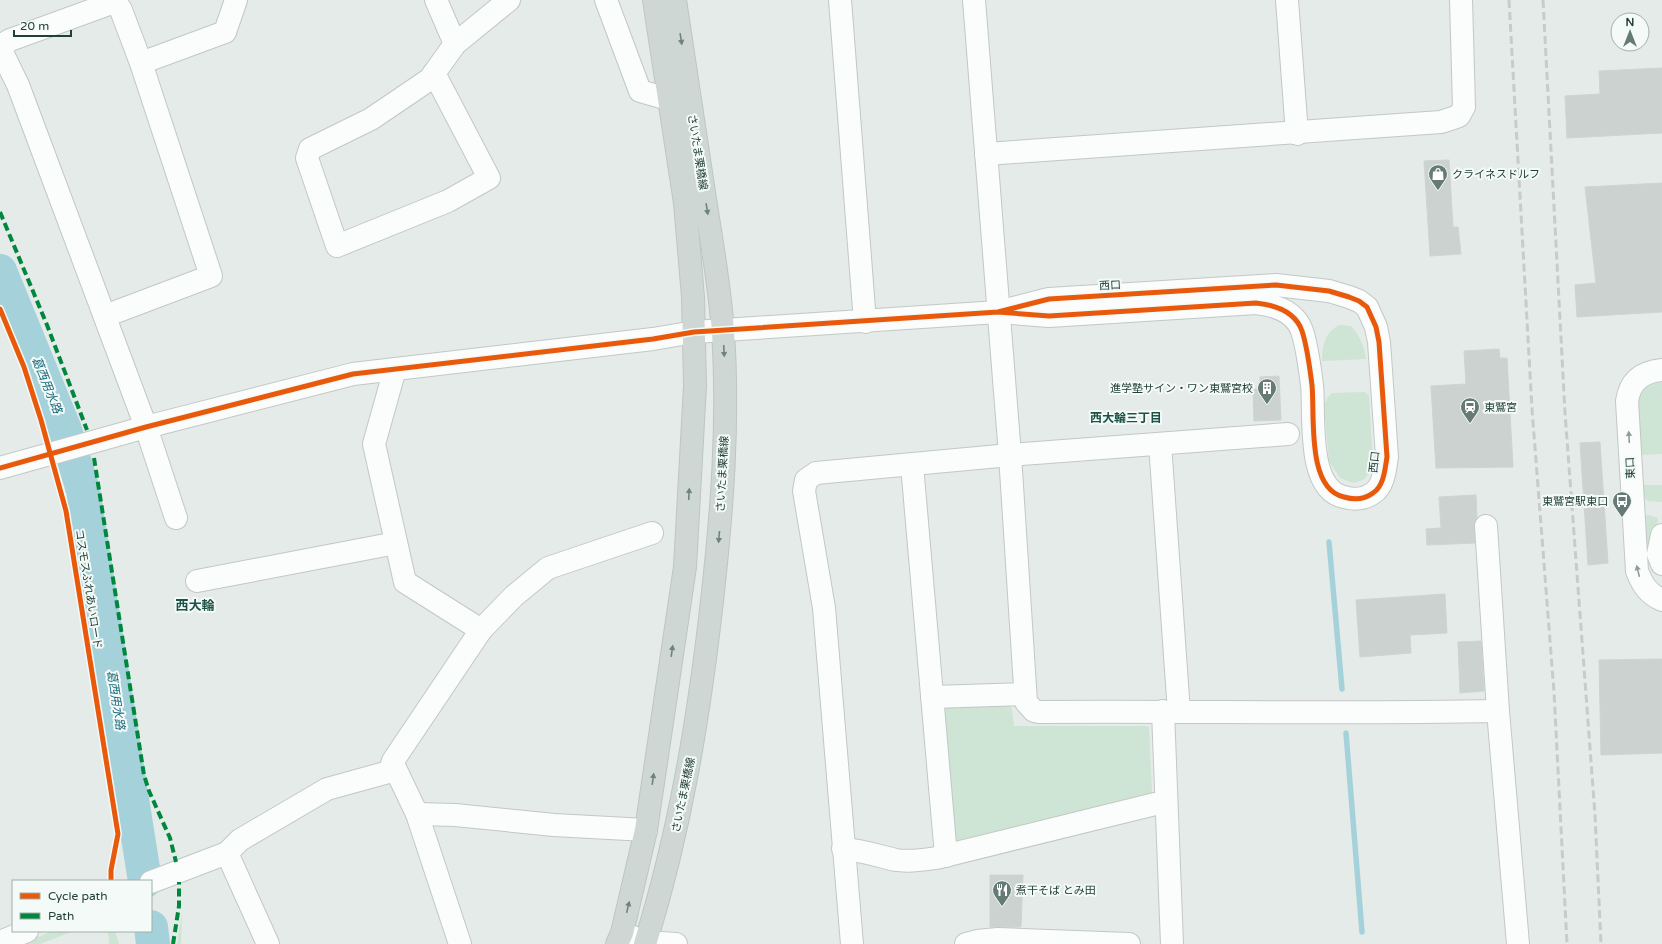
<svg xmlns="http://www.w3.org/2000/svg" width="1662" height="944" font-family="'Varela Round','Noto Sans JP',sans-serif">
  <rect width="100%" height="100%" fill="#e5ebe8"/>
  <!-- green -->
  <g fill="#cee4d5">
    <path d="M 1339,325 L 1351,326 C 1360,336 1364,346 1366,359 L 1322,361 C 1322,345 1325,333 1339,325 Z"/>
    <path d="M 1662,382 L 1662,454 L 1640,455 C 1638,430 1626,386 1662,382 Z"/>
    <path d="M 1365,392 L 1369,396 L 1373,462 L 1369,474 L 1363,480 L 1353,483 L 1340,478 L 1329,461 L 1324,406 L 1328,397 L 1332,393 Z"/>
    <path d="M 1643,485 L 1662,485 L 1662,502 L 1648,501 L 1644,497 Z"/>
    <path d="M 1648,515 L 1658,518 L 1658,521 L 1647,549 L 1645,516 Z"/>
    <path d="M 1006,701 L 1012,709 L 1014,726 L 1145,726 L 1149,727 L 1152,792 L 1149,796 L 954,841 L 942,713 L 949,703 Z"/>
    <path d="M 182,912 L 181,944 L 177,944 Z"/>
    <path d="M 53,931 L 74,931 L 40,944 L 20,944 Z"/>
    <path d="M 108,931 L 115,931 L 119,944 L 109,944 Z"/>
  </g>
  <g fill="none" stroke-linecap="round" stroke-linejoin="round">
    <!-- stream -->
    <g stroke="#a5d2da" stroke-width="5.5">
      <path d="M 1329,542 L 1342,689"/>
      <path d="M 1346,733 L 1362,932"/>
    </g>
    <!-- river -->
    <g stroke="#a5d2da" stroke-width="34">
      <path d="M 0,271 L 65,430 L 83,490 L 145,881"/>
      <path d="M 151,927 L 153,944"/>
    </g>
  </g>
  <!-- building -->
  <g fill="#ccd2d0" stroke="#ced4d1">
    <path d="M 1662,68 L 1662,133 L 1567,138 L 1565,96 L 1600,94 L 1599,71 Z"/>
    <path d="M 1449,160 L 1453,227 L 1458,227 L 1461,254 L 1430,256 L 1424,161 Z"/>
    <path d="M 1662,183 L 1662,312 L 1577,317 L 1575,285 L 1596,283 L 1585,187 Z"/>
    <path d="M 1499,349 L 1500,358 L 1507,358 L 1513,467 L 1436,468 L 1431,386 L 1466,384 L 1464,351 Z"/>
    <path d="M 1279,376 L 1281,420 L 1254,421 L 1253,389 L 1260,389 L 1260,377 Z"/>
    <path d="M 1600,442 L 1608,563 L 1588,565 L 1580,443 Z"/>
    <path d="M 1476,495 L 1477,518 L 1474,527 L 1475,543 L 1427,545 L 1426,529 L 1441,528 L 1439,497 Z"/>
    <path d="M 1445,594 L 1447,633 L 1410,635 L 1411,653 L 1360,657 L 1356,600 Z"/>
    <path d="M 1481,641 L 1484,691 L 1460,693 L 1458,642 Z"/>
    <path d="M 1662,659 L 1662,753 L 1601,755 L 1599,660 Z"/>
    <path d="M 990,875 L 1023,875 L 1021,927 L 990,927 Z"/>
  </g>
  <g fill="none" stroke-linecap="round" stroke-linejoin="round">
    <!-- minor casing -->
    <g stroke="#c2c8c5" stroke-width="24">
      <g id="minor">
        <path d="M 436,0 L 455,44"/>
        <path d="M 606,0 L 640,91 L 668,99"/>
        <path d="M 840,0 L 865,322"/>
        <path d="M 974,0 L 1010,455 L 1026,702 L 1034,711 L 1039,712 C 1192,711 1345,714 1498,711 L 1518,944"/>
        <path d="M 1287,0 L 1297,134"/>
        <path d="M 0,46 L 10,40 L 109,4 C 115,3 118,4 121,10 L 141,63 L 211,276 L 105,316"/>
        <path d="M 0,48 L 18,85 L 146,427 L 176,518"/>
        <path d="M 141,63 L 225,32 L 236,0"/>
        <path d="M 434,73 L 489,178 L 448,201 L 337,246 L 307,158 L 310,149 L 371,119 L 430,79 L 455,44 L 509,0"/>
        <path d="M 986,154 L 1441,122 L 1459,116 L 1464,107 L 1461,0"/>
        <path d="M 395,369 L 374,444 L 405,582 L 481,630"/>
        <path d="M 1662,370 C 1642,372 1630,381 1627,401 L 1637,571 C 1642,584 1648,594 1662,600"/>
        <path d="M 1160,444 L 1179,712"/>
        <path d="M 912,465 L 946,856"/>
        <path d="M 0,468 L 146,427 L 353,374 L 653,339 L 694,332 L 998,312 L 1049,316 L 1256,303 C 1275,305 1295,311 1302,331 C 1307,346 1310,369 1312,385 C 1315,414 1306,489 1344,497 C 1354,500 1365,499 1373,493 C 1384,486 1385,469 1387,457 L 1379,342 L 1376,327 L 1367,307 L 1359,301 L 1349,297 L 1329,291 L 1276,285 L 1049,299 L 998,312"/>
        <path d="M 1486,526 L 1498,711"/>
        <path d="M 1662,535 L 1658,554 L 1662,564"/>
        <path d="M 197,581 L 396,543"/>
        <path d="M 932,697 L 1025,694"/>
        <path d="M 1163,711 L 1172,944"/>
        <path d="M 390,771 L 393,761 L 481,630 L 514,596 L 548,568 L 652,533"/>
        <path d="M 417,814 L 455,815 L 554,825 L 646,830"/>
        <path d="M 843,849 C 862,850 878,856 896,860 C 909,862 923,860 936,858 L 1155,804 L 1166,803"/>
        <path d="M 227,853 L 268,944"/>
        <path d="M 151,882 L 227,853 L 240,840 L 327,789 L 396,770 L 417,814 L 460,944"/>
        <path d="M 622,933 L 646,942 L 676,944"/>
        <path d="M 0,942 L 27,931"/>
        <path d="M 852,944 L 824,608 L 804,491 L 806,480 L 816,473 L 1010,455 L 1288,434"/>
        <path d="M 966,944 L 977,941 L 998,939 L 1129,944"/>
      </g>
    </g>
    <!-- major casing -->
    <g stroke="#bdc6c4" stroke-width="24">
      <g id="major">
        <path d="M 617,944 L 622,933 L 646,830 L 685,567 L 695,386 L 693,297 L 685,203 L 654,0"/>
        <path d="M 645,944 C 680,832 699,717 712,601 C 722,512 729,422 723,332 C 720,288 712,244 705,199 C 695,133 685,66 675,0"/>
      </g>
    </g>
    <!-- minor -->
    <use href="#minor" stroke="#fbfcfc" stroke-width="22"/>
    <!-- major -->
    <use href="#major" stroke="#ced7d4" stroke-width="22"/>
    <!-- rail -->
    <g stroke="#c7ccca" stroke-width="3" stroke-dasharray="8 4" stroke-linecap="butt">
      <path d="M 1509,0 L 1532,409 L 1554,692 L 1567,944"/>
      <path d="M 1543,0 L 1565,413 L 1595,815 L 1601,944"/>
    </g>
    <!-- quiet -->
    <g stroke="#00873e" stroke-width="4" stroke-dasharray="8 4" stroke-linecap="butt">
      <path d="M 0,212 L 47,325 L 87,430"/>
      <path d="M 94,458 L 144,775 L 149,791 L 170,838 L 176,862"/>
      <path d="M 173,944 L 179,906 L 179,882"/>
    </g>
    <!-- cycleway casing -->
    <g stroke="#f4faf7" stroke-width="8">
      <g id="cycleway">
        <path d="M 0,309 L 24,367 L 41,420 L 66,511 L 118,834 L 111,870 L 111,881"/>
        <path d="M 0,468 L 146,427 L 353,374 L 653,339 L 694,332 L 998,312 L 1049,316 L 1256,303 C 1275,305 1295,311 1302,331 C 1307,346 1310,369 1312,385 C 1315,414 1306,489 1344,497 C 1354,500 1365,499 1373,493 C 1384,486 1385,469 1387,457 L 1379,342 L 1376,327 L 1367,307 L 1359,301 L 1349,297 L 1329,291 L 1276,285 L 1049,299 L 998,312"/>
      </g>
    </g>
    <!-- cycleway -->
    <use href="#cycleway" stroke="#e8590c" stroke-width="5"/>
  </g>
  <!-- one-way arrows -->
  <defs><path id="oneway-solid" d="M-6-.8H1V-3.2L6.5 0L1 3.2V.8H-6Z"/></defs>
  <g fill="#6f837e">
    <use href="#oneway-solid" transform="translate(681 39) rotate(81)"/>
    <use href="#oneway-solid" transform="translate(707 209) rotate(81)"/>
    <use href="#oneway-solid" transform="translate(724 351) rotate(87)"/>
    <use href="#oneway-solid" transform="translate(689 494) rotate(-87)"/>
    <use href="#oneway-solid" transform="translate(719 537) rotate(95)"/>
    <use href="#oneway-solid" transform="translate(672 651) rotate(-82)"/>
    <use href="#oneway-solid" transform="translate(653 779) rotate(-82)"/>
    <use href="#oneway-solid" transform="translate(628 907) rotate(-77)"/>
  </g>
  <g fill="#8e9e9a">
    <use href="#oneway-solid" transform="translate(1629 437) rotate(-93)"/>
    <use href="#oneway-solid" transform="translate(1638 571) rotate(-104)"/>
  </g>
  <!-- icons -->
  <defs>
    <g id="shop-pin" transform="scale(1)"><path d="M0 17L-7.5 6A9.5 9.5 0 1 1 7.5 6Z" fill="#667b76" stroke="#f4faf7"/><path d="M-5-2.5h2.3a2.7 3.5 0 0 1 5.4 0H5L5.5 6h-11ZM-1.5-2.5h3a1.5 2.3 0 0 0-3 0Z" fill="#fff"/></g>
    <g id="building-pin" transform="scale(1)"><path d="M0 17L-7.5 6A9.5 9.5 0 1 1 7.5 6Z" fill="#667b76" stroke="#f4faf7"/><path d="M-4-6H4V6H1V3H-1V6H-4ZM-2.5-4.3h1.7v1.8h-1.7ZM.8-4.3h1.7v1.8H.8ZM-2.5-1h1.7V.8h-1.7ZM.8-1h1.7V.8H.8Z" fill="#fff"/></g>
    <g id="station-pin" transform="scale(1)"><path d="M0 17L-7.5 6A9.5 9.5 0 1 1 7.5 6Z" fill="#667b76" stroke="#f4faf7"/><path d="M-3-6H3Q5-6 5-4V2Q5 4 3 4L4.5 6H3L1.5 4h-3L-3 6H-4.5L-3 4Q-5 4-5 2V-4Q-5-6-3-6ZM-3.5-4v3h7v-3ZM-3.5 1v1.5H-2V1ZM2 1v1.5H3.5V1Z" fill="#fff"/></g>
    <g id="bus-pin" transform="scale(1)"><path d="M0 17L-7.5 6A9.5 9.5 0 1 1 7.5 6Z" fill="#667b76" stroke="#f4faf7"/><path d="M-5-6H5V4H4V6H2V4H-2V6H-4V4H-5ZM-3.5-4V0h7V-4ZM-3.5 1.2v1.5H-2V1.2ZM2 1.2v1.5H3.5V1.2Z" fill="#fff"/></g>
    <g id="restaurant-pin" transform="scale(1)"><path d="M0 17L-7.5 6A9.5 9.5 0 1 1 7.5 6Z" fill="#667b76" stroke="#f4faf7"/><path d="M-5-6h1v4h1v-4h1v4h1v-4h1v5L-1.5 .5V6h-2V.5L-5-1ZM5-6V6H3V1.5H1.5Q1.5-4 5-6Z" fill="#fff"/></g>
  </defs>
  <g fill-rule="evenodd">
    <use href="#shop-pin" x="1438" y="174"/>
    <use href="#building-pin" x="1267" y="388"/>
    <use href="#station-pin" x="1470" y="407"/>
    <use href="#bus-pin" x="1622" y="501"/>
    <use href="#restaurant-pin" x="1002" y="890"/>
  </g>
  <g text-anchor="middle" stroke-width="4" stroke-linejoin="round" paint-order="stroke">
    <!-- street labels -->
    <g font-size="11" fill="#223f38" stroke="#f4faf7">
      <text transform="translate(698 152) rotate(81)" y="4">さいたま栗橋線</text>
      <text transform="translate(1110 285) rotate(-3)" y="4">西口</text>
      <text transform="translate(1374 462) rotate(-84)" y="4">西口</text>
      <text transform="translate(1630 468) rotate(-93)" y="4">東口</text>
      <text transform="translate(722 474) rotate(-87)" y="4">さいたま栗橋線</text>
      <text transform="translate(89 589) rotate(81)" y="4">コスモスふれあいロード</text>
      <text transform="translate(683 795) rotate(-78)" y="4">さいたま栗橋線</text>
    </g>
    <!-- poi labels -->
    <g font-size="11" fill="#223f38" stroke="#f4faf7" text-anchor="start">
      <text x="1452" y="178">クライネスドルフ</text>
      <text x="1253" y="392" text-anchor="end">進学塾サイン・ワン東鷲宮校</text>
      <text x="1484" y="411">東鷲宮</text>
      <text x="1608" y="505" text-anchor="end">東鷲宮駅東口</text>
      <text x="1016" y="894">煮干そば とみ田</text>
    </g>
    <!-- water labels -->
    <g font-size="12" font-style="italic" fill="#196b7e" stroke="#f4faf7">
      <text transform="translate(47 385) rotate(68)" y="4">葛西用水路</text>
      <text transform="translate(116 700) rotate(81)" y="4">葛西用水路</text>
    </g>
    <!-- neighbourhood labels -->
    <g font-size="12" font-weight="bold" fill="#1d5347" stroke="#f4faf7">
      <text x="1126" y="422">西大輪三丁目</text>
    </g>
    <!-- quarter labels -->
    <g font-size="13" font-weight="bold" fill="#1d5347" stroke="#f4faf7">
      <text x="195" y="610">西大輪</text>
    </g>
  </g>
  <!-- legend -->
  <rect x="12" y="880" width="140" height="52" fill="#f4faf7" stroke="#a0afab"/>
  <rect x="20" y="893" width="20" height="6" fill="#e8590c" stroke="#a0afab"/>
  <text x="48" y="900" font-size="12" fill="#223f38">Cycle path</text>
  <rect x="20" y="913" width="20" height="6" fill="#00873e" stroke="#a0afab"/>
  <text x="48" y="920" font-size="12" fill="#223f38">Path</text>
  <!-- north arrow -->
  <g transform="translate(1630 32)"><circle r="19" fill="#f4faf7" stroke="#a0afab"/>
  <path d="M0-3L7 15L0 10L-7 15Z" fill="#667b76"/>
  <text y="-6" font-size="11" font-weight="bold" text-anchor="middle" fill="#223f38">N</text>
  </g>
  <!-- scale -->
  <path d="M14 30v6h57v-6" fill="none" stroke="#223f38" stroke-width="2"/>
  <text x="20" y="30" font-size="12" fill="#223f38" stroke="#f4faf7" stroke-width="3" paint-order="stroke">20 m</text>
</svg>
